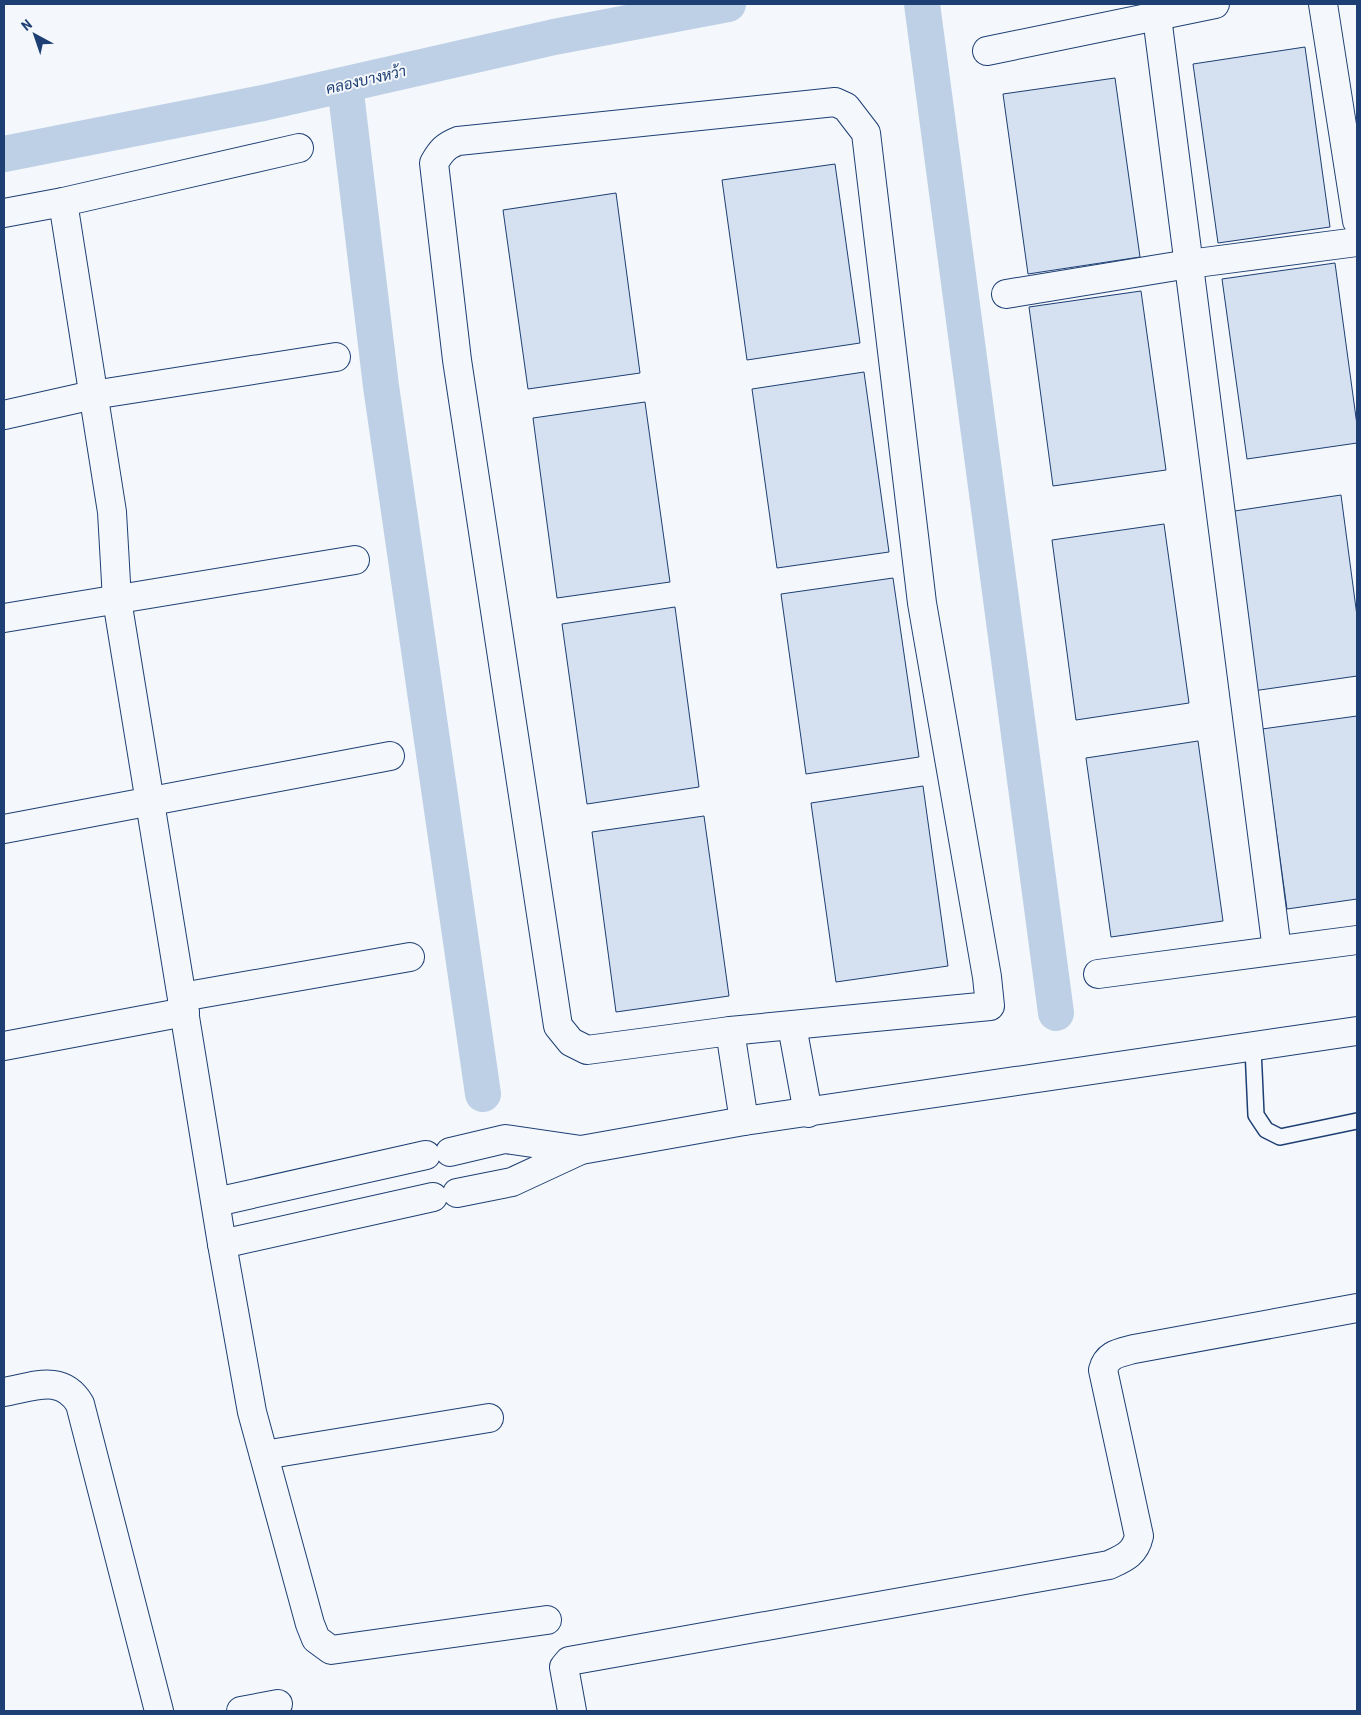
<svg xmlns="http://www.w3.org/2000/svg" width="1361" height="1715" font-family="'Roboto Condensed',Sarabun,sans-serif">
  <rect width="100%" height="100%" fill="#f4f7fb"/>
  <g fill="none" stroke-linecap="round" stroke-linejoin="round">
    <!-- canal -->
    <g stroke="#bed0e5" stroke-width="36">
      <path d="M 922,4 L 1056,1013"/>
      <path d="M 345,85 L 381,386 L 483,1094"/>
      <path d="M 4,154 L 263,103 L 554,37 L 728,4"/>
    </g>
  </g>
  <!-- building -->
  <g fill="#d5e0f0" stroke="#1d3f73">
    <path d="M 1305,47 L 1330,227 L 1218,243 L 1193,64 Z"/>
    <path d="M 1115,78 L 1140,257 L 1028,274 L 1003,94 Z"/>
    <path d="M 835,164 L 860,343 L 747,360 L 722,180 Z"/>
    <path d="M 616,193 L 640,373 L 528,389 L 503,210 Z"/>
    <path d="M 1335,263 L 1357,425 L 1357,443 L 1247,459 L 1222,279 Z"/>
    <path d="M 1141,291 L 1166,470 L 1053,486 L 1029,307 Z"/>
    <path d="M 864,372 L 889,552 L 777,568 L 752,389 Z"/>
    <path d="M 645,402 L 670,582 L 557,598 L 533,418 Z"/>
    <path d="M 1341,495 L 1357,616 L 1357,676 L 1253,691 L 1228,512 Z"/>
    <path d="M 1164,524 L 1189,703 L 1076,720 L 1052,540 Z"/>
    <path d="M 893,578 L 919,757 L 806,774 L 781,594 Z"/>
    <path d="M 675,607 L 699,787 L 587,804 L 562,624 Z"/>
    <path d="M 1357,716 L 1357,899 L 1287,909 L 1262,729 Z"/>
    <path d="M 1198,741 L 1223,921 L 1111,937 L 1086,758 Z"/>
    <path d="M 923,786 L 948,966 L 836,982 L 811,803 Z"/>
    <path d="M 704,816 L 729,996 L 616,1012 L 592,832 Z"/>
  </g>
  <g fill="none" stroke-linecap="round" stroke-linejoin="round">
    <!-- service casing -->
    <g stroke="#1d3f73" stroke-width="18">
      <path id="service" d="M 1253,1048 L 1256,1115 L 1266,1130 L 1280,1137 L 1357,1121"/>
    </g>
    <!-- minor casing -->
    <g stroke="#1d3f73" stroke-width="30">
      <g id="minor">
        <path d="M 1323,4 L 1357,221"/>
        <path d="M 1157,17 L 1277,950"/>
        <path d="M 987,51 L 1215,4"/>
        <path d="M 835,102 L 846,107 L 866,133 L 922,603 L 987,977 L 990,1006 L 730,1031 L 587,1050 L 571,1042 L 558,1026 L 457,360 L 434,163 C 441,151 445,146 458,141 Z"/>
        <path d="M 63,202 L 112,512 L 117,600 L 222,1244 L 252,1412 L 310,1624 L 316,1639 L 331,1650 L 547,1620"/>
        <path d="M 4,213 L 63,202 L 299,148"/>
        <path d="M 1006,294 L 1189,264 L 1357,242"/>
        <path d="M 4,415 L 93,395 L 336,357"/>
        <path d="M 4,618 L 355,560"/>
        <path d="M 4,829 L 390,756"/>
        <path d="M 1098,974 L 1357,940"/>
        <path d="M 182,997 L 410,957"/>
        <path d="M 792,1026 L 808,1113"/>
        <path d="M 730,1031 L 744,1121"/>
        <path d="M 4,1046 L 185,1012"/>
        <path d="M 450,1152 L 505,1139 L 581,1150"/>
        <path d="M 457,1193 L 512,1182 L 581,1150 L 744,1121 L 1357,1031"/>
        <path d="M 216,1202 L 426,1155"/>
        <path d="M 222,1244 L 433,1197"/>
        <path d="M 4,1392 C 33,1387 62,1373 80,1404 L 159,1711"/>
        <path d="M 264,1455 L 489,1418"/>
        <path d="M 241,1711 L 278,1704"/>
        <path d="M 572,1711 L 564,1667 L 569,1661 L 1109,1565 C 1124,1558 1135,1554 1139,1536 L 1103,1370 C 1107,1354 1119,1353 1134,1349 L 1357,1308"/>
      </g>
    </g>
    <!-- service -->
    <use href="#service" stroke="#f4f7fb" stroke-width="15"/>
    <!-- minor -->
    <use href="#minor" stroke="#f4f7fb" stroke-width="28"/>
  </g>
  <g text-anchor="middle" stroke-width="4" stroke-linejoin="round" paint-order="stroke">
    <!-- water labels -->
    <g font-size="15" font-style="italic" fill="#1d3f73" stroke="#f4f7fb">
      <text transform="translate(366 80) rotate(-13)" y="5">คลองบางหว้า</text>
    </g>
  </g>
  <!-- border -->
  <rect width="1361" height="1715" fill="none" stroke="#1d3f73" stroke-width="10"/>
  <!-- north arrow -->
  <g transform="translate(35 35) rotate(320)" stroke="#f4f7fb" stroke-width="4" paint-order="stroke">
  <path d="M0-4L9 19L0 12L-9 19Z" fill="#1d3f73"/>
  <text y="-8" font-size="14" font-weight="bold" text-anchor="middle" fill="#1d3f73">N</text>
  </g>
</svg>
